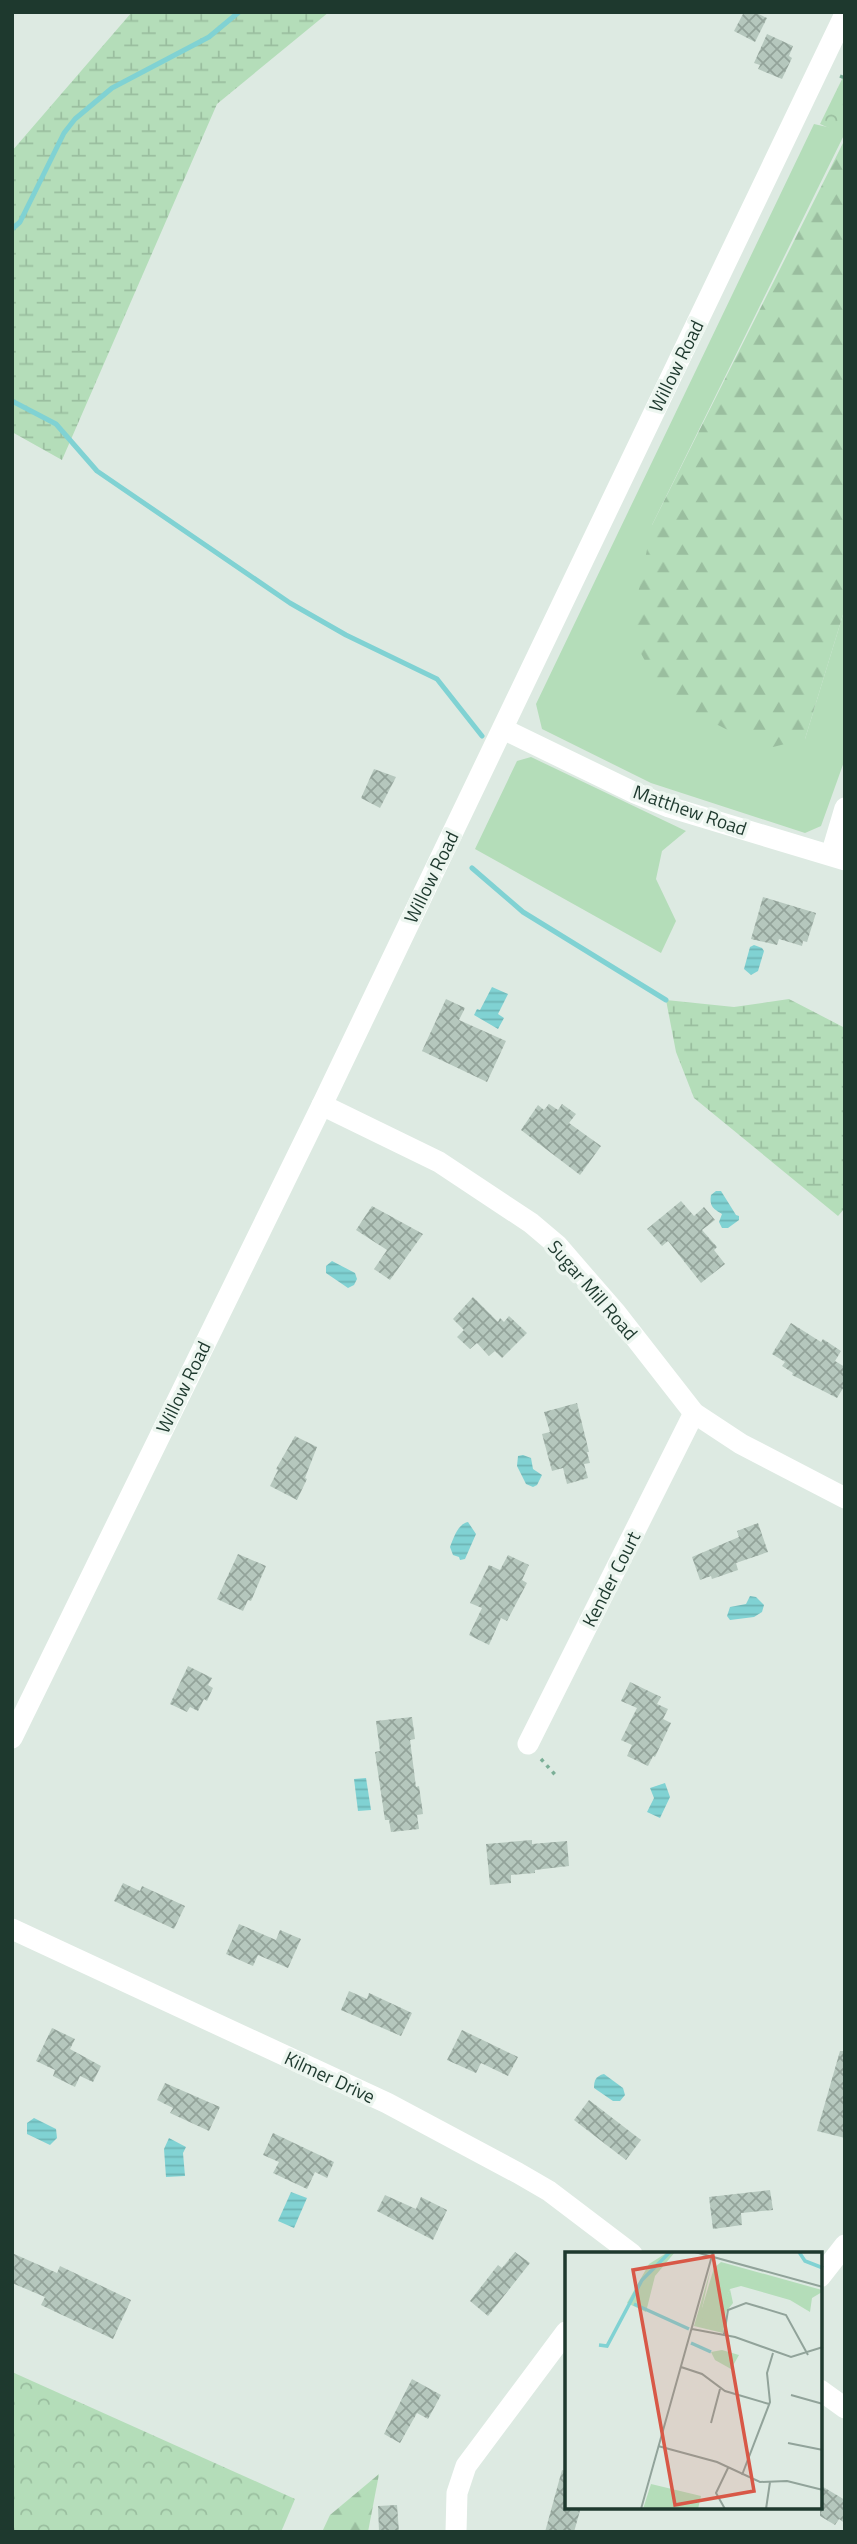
<svg xmlns="http://www.w3.org/2000/svg" width="857" height="2544" font-family="'Titillium Web',sans-serif">
  <defs>
    <pattern id="forest-firs" width="22" height="20" patternUnits="userSpaceOnUse" patternTransform="scale(1.75)"><rect width="22" height="20" fill="#b4ddb9"/><path d="M5 1l3.5 6h-7zM16 11l3.5 6h-7z" fill="#9abe9f"/></pattern>
    <pattern id="wetland-marsh" width="20" height="14" patternUnits="userSpaceOnUse" patternTransform="scale(1.75)"><rect width="20" height="14" fill="#b4ddb9"/><path d="M1 5h8M5 5V1M11 12h8M15 12V8" fill="none" stroke="#9abe9f"/></pattern>
    <pattern id="park-crowns" width="20" height="18" patternUnits="userSpaceOnUse" patternTransform="scale(1.75)"><rect width="20" height="18" fill="#b4ddb9"/><path d="M2 6a3 3 0 1 1 6 0M12 15a3 3 0 1 1 6 0" fill="none" stroke="#9abe9f"/></pattern>
    <pattern id="water-rules" width="6" height="5" patternUnits="userSpaceOnUse" patternTransform="scale(1.75)"><rect width="6" height="5" fill="#80d2d3"/><path d="M0 2.5h6" fill="none" stroke="#6eb5b5"/></pattern>
    <pattern id="building-cross-hatch" width="8" height="8" patternUnits="userSpaceOnUse" patternTransform="scale(1.75)"><rect width="8" height="8" fill="#b5c7bd"/><path d="M0 0l8 8M0 8l8-8" fill="none" stroke="#93a39a"/></pattern>
  </defs>
  <rect width="100%" height="100%" fill="#ddeae2"/>
  <!-- grass -->
  <g fill="#b4ddb9">
    <path d="M 814,124 L 845,131 L 845,133 L 652,525 L 805,739 L 845,608 L 845,759 L 821,826 L 805,833 L 651,783 L 542,729 L 536,704 Z"/>
    <path d="M 531,757 L 686,831 L 662,851 L 656,879 L 676,921 L 661,953 L 475,849 L 517,761 Z"/>
  </g>
  <!-- forest -->
  <g fill="url(#forest-firs)">
    <path d="M 845,139 L 845,608 L 805,739 L 765,749 L 665,698 L 630,633 L 652,525 Z"/>
    <path d="M 379,2474 L 368,2532 L 322,2532 L 330,2515 Z"/>
  </g>
  <!-- wetland -->
  <g fill="url(#wetland-marsh)">
    <path d="M 132,12 L 329,12 L 217,104 L 62,460 L 12,432 L 12,151 Z"/>
    <path d="M 789,999 L 845,1028 L 845,1208 L 838,1216 L 694,1098 L 676,1052 L 666,1000 L 734,1007 Z"/>
  </g>
  <!-- park -->
  <g fill="url(#park-crowns)">
    <path d="M 845,73 L 845,132 L 840,133 L 820,124 Z"/>
    <path d="M 12,2372 L 295,2499 L 281,2532 L 12,2532 Z"/>
  </g>
  <!-- water -->
  <g fill="url(#water-rules)">
    <path d="M 754,945 L 762,948 L 764,951 L 758,971 L 751,975 L 744,969 L 750,947 Z"/>
    <path d="M 492,987 L 508,994 L 498,1014 L 504,1018 L 498,1029 L 474,1015 L 477,1009 L 480,1010 Z"/>
    <path d="M 716,1191 L 721,1191 L 736,1215 L 739,1216 L 739,1220 L 728,1228 L 722,1228 L 719,1222 L 722,1214 C 714,1209 709,1207 711,1195 Z"/>
    <path d="M 332,1261 L 355,1273 L 357,1279 L 354,1285 L 348,1288 L 326,1273 L 326,1266 Z"/>
    <path d="M 523,1455 L 531,1458 L 533,1469 L 542,1475 L 537,1485 L 533,1487 L 526,1484 L 517,1466 L 518,1456 Z"/>
    <path d="M 468,1522 L 476,1534 L 465,1559 L 460,1560 L 459,1557 L 453,1555 L 450,1547 C 454,1537 458,1524 468,1522 Z"/>
    <path d="M 750,1596 L 756,1597 L 764,1605 L 762,1612 L 754,1617 L 730,1620 L 727,1616 L 730,1607 L 746,1604 Z"/>
    <path d="M 366,1778 L 371,1810 L 358,1811 L 354,1779 Z"/>
    <path d="M 665,1783 L 670,1797 L 660,1818 L 647,1812 L 654,1798 L 650,1788 Z"/>
    <path d="M 604,2074 L 623,2088 L 625,2095 L 620,2101 L 613,2101 L 594,2088 C 594,2080 596,2076 604,2074 Z"/>
    <path d="M 34,2118 L 56,2129 L 57,2138 L 50,2145 L 27,2134 L 27,2123 Z"/>
    <path d="M 169,2138 L 186,2147 L 183,2153 L 185,2176 L 166,2177 L 164,2149 Z"/>
    <path d="M 291,2192 L 307,2198 L 294,2228 L 278,2221 Z"/>
  </g>
  <g fill="none" stroke-linecap="round" stroke-linejoin="round">
    <!-- stream -->
    <g stroke="#80d2d3" stroke-width="5">
      <path d="M 12,229 L 20,222 L 64,133 L 75,119 L 112,88 L 209,37 L 239,12"/>
      <path d="M 12,401 L 56,424 L 97,471 L 290,603 L 346,635 L 437,679 L 482,736"/>
      <path d="M 472,868 L 523,912 L 666,1000"/>
    </g>
  </g>
  <!-- building -->
  <g fill="url(#building-cross-hatch)">
    <path d="M 744,12 L 754,12 L 767,18 L 755,42 L 734,31 Z"/>
    <path d="M 767,34 L 793,46 L 789,56 L 792,58 L 782,79 L 758,69 L 760,65 L 754,63 Z"/>
    <path d="M 374,769 L 396,777 L 380,808 L 361,798 Z"/>
    <path d="M 763,897 L 816,913 L 807,942 L 803,941 L 802,946 L 779,939 L 777,945 L 751,939 Z"/>
    <path d="M 446,999 L 465,1008 L 459,1020 L 506,1041 L 487,1082 L 422,1051 Z"/>
    <path d="M 549,1104 L 558,1110 L 562,1104 L 576,1114 L 569,1123 L 601,1146 L 580,1175 L 521,1130 L 538,1105 L 544,1110 Z"/>
    <path d="M 681,1201 L 694,1216 L 704,1207 L 715,1220 L 702,1230 L 717,1247 L 714,1250 L 725,1264 L 701,1283 L 668,1241 L 662,1246 L 647,1229 Z"/>
    <path d="M 372,1206 L 423,1234 L 390,1280 L 374,1269 L 387,1250 L 356,1230 Z"/>
    <path d="M 473,1297 L 498,1322 L 500,1318 L 504,1322 L 509,1316 L 527,1333 L 502,1358 L 495,1351 L 489,1356 L 477,1343 L 470,1349 L 457,1337 L 464,1330 L 453,1319 Z"/>
    <path d="M 791,1323 L 821,1342 L 823,1339 L 841,1351 L 835,1361 L 845,1367 L 845,1385 L 837,1398 L 792,1375 L 793,1373 L 782,1366 L 785,1362 L 772,1354 Z"/>
    <path d="M 577,1403 L 589,1452 L 587,1452 L 590,1463 L 584,1464 L 588,1478 L 567,1484 L 563,1468 L 552,1471 L 542,1434 L 550,1432 L 544,1412 Z"/>
    <path d="M 295,1436 L 317,1447 L 305,1478 L 307,1479 L 297,1500 L 270,1486 L 278,1470 L 276,1469 Z"/>
    <path d="M 758,1523 L 768,1552 L 736,1563 L 738,1570 L 712,1579 L 711,1576 L 700,1580 L 692,1557 L 739,1537 L 737,1531 Z"/>
    <path d="M 238,1554 L 266,1566 L 251,1601 L 248,1600 L 243,1611 L 217,1599 Z"/>
    <path d="M 508,1555 L 529,1565 L 522,1580 L 527,1583 L 507,1621 L 501,1618 L 489,1645 L 469,1635 L 482,1608 L 470,1603 L 489,1565 L 500,1570 Z"/>
    <path d="M 188,1666 L 212,1678 L 208,1685 L 213,1688 L 207,1701 L 204,1699 L 198,1711 L 190,1707 L 187,1712 L 170,1704 Z"/>
    <path d="M 630,1682 L 661,1697 L 657,1704 L 668,1709 L 663,1719 L 671,1723 L 655,1757 L 653,1756 L 648,1766 L 627,1756 L 632,1745 L 621,1740 L 637,1708 L 621,1701 Z"/>
    <path d="M 412,1717 L 415,1739 L 410,1740 L 416,1787 L 419,1786 L 423,1814 L 417,1815 L 419,1829 L 391,1832 L 389,1820 L 385,1820 L 377,1766 L 375,1752 L 380,1751 L 376,1721 Z"/>
    <path d="M 532,1840 L 532,1844 L 567,1841 L 569,1866 L 535,1870 L 535,1873 L 511,1875 L 511,1883 L 490,1885 L 486,1844 Z"/>
    <path d="M 123,1883 L 140,1891 L 142,1886 L 185,1906 L 174,1929 L 114,1901 Z"/>
    <path d="M 239,1924 L 276,1940 L 280,1930 L 301,1939 L 288,1968 L 258,1955 L 253,1966 L 226,1954 Z"/>
    <path d="M 349,1991 L 367,1999 L 369,1993 L 412,2013 L 401,2036 L 341,2010 Z"/>
    <path d="M 52,2028 L 75,2039 L 70,2049 L 101,2066 L 93,2082 L 80,2076 L 75,2087 L 53,2076 L 55,2070 L 36,2061 Z"/>
    <path d="M 462,2030 L 518,2057 L 508,2076 L 481,2063 L 476,2073 L 447,2060 Z"/>
    <path d="M 840,2051 L 845,2051 L 845,2138 L 817,2131 Z"/>
    <path d="M 165,2083 L 220,2107 L 209,2131 L 170,2113 L 173,2108 L 157,2100 Z"/>
    <path d="M 589,2100 L 641,2140 L 626,2160 L 574,2120 Z"/>
    <path d="M 273,2133 L 334,2162 L 327,2178 L 315,2172 L 307,2189 L 273,2173 L 279,2162 L 263,2155 Z"/>
    <path d="M 770,2190 L 773,2210 L 741,2213 L 742,2225 L 713,2229 L 709,2197 Z"/>
    <path d="M 385,2195 L 416,2209 L 421,2197 L 447,2210 L 433,2240 L 377,2211 Z"/>
    <path d="M 515,2252 L 530,2263 L 488,2316 L 470,2301 L 498,2265 L 502,2268 Z"/>
    <path d="M 12,2253 L 57,2273 L 60,2266 L 131,2300 L 113,2339 L 41,2305 L 45,2297 L 12,2283 Z"/>
    <path d="M 412,2379 L 441,2395 L 428,2419 L 417,2413 L 400,2443 L 384,2434 Z"/>
    <path d="M 562,2470 L 566,2471 L 566,2507 L 581,2507 L 574,2532 L 545,2532 Z"/>
    <path d="M 820,2485 L 845,2500 L 845,2523 L 839,2519 L 835,2525 L 820,2516 Z"/>
    <path d="M 397,2505 L 399,2532 L 379,2532 L 378,2506 Z"/>
  </g>
  <g fill="none" stroke-linecap="round" stroke-linejoin="round">
    <!-- path -->
    <g stroke="#7baf97" stroke-width="3.5" stroke-dasharray="3.5 5" stroke-linecap="butt">
      <path d="M 840,76 L 845,78"/>
      <path d="M 541,1759 L 558,1778"/>
    </g>
    <!-- minor -->
    <g stroke="#fff" stroke-width="21">
      <path d="M 503,729 L 635,793 L 669,807 L 845,860"/>
      <path d="M 831,855 L 845,808"/>
      <path d="M 322,1105 L 439,1162 L 531,1223 L 557,1245 L 616,1313 L 694,1413 L 741,1444 L 845,1498"/>
      <path d="M 12,1738 L 322,1105 L 845,14"/>
      <path d="M 528,1744 L 694,1413"/>
      <path d="M 12,1929 L 387,2103 L 518,2173 L 549,2191 L 632,2254"/>
      <path d="M 820,2277 L 845,2245"/>
      <path d="M 820,2390 L 845,2408"/>
      <path d="M 456,2532 L 457,2493 L 466,2466 L 566,2332"/>
    </g>
  </g>
  <g text-anchor="middle" stroke-width="7" stroke-linejoin="round" paint-order="stroke">
    <!-- street labels -->
    <g font-size="19" fill="#1e392e" stroke="#edf6f0">
      <text transform="translate(676 366) rotate(-64)" y="7">Willow Road</text>
      <text transform="translate(690 810) rotate(19)" y="7">Matthew Road</text>
      <text transform="translate(431 877) rotate(-64)" y="7">Willow Road</text>
      <text transform="translate(593 1290) rotate(49)" y="7">Sugar Mill Road</text>
      <text transform="translate(183 1387) rotate(-64)" y="7">Willow Road</text>
      <text transform="translate(611 1579) rotate(-63)" y="7">Kender Court</text>
      <text transform="translate(330 2077) rotate(25)" y="7">Kilmer Drive</text>
    </g>
  </g>
  <!-- overview -->
  <g transform="translate(565 2252)">
    <rect width="257" height="257" fill="#ddeae2"/>
    <path d="M 146,16 L 137,56 L 156,59 L 165,37 L 168,51 L 161,60 L 158,81 L 129,74 Z" fill="#b4ddb9"/>
    <path d="M 156,10 L 257,38 L 257,40 L 247,46 L 245,60 L 225,48 L 176,34 L 165,37 L 151,75 L 137,66 L 137,56 L 149,16 Z" fill="#b4ddb9"/>
    <path d="M 103,0 L 110,0 L 90,24 L 81,60 L 62,51 L 84,12 ZM 157,98 L 174,103 L 166,117 L 150,108 L 146,100 Z" fill="#b4ddb9"/>
    <path d="M 86,232 L 136,244 L 133,257 L 78,257 Z" fill="#b4ddb9"/>
    <path fill="none" stroke="#80d2d3" stroke-width="3.5" d="M 234,0 L 240,9 L 258,16M 69,52 L 124,77M 126,91 L 146,100M 34,93 L 42,94 L 77,28 L 105,0"/>
    <path fill="none" stroke="#91a39a" stroke-width="2" d="M 130,0 L 258,35M 127,77 L 170,85 L 226,105 L 258,95M 159,83 L 163,58 L 181,51 L 221,63 L 243,103M 116,115 L 137,122 L 160,139 L 204,152M 226,143 L 258,152M 146,171 L 155,137M 223,191 L 258,198M 93,194 L 152,210 L 195,230 L 222,229 L 258,238M 177,223 L 205,150 L 202,121 L 208,101M 76,257 L 148,0M 160,257 L 151,241 L 163,216M 201,257 L 205,230"/>
    <path fill="#d85847" fill-opacity="0.15" stroke="#d85847" stroke-width="3.5" d="M 148,4 L 189,239 L 110,253 L 68,18 Z"/>
    <rect width="257" height="257" fill="none" stroke="#1e392e" stroke-width="3.5"/>
  </g>
  <!-- border -->
  <rect width="857" height="2544" fill="none" stroke="#1e392e" stroke-width="28"/>
</svg>
